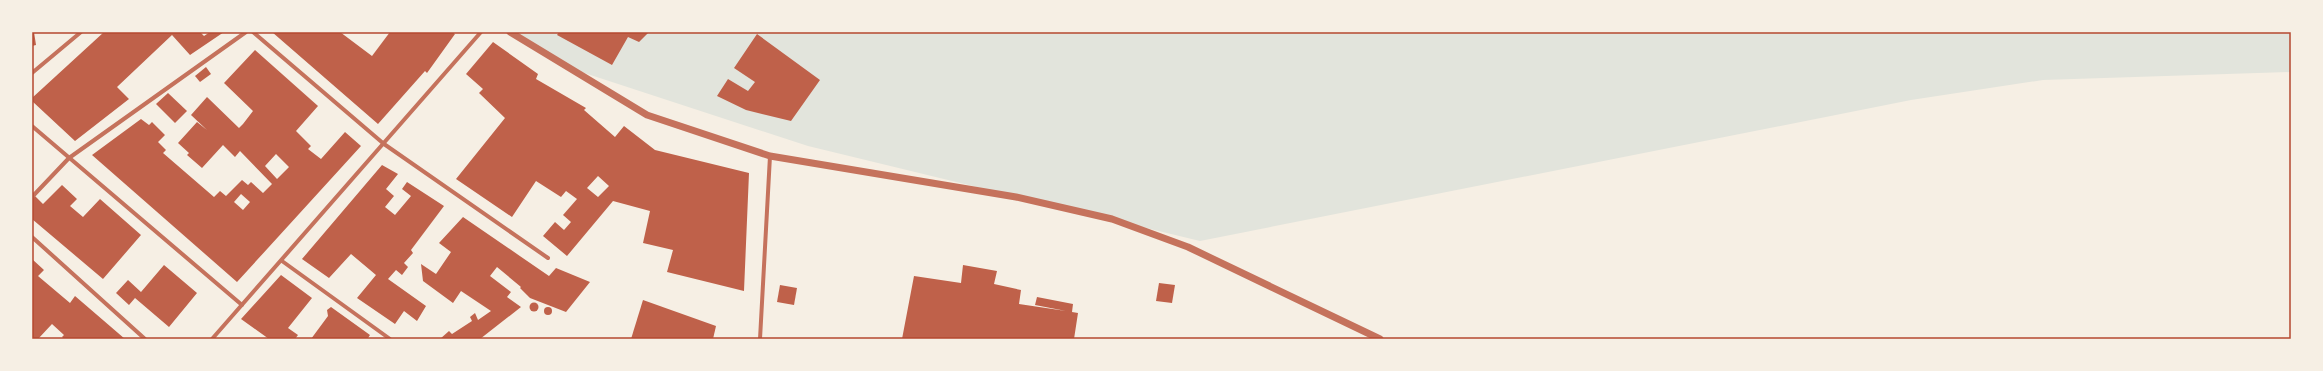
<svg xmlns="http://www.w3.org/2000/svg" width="2323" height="371" font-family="'Zilla Slab',serif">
  <rect width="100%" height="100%" fill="#f6efe4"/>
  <!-- green -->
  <path fill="#e2e4dc" d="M 516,32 L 2291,32 L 2291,72 L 2043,80 L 1911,100 L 1200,241 L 808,146 L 557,64 Z"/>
  <!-- building -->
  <g fill="#bf614a" fill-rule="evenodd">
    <path d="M 32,32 L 34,32 L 36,45 L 32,46 Z"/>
    <path d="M 104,32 L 200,32 L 204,36 L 210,32 L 224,32 L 190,55 L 172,35 L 117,87 L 129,99 L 75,141 L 32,101 L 32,98 Z"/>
    <path d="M 272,32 L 340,32 L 372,56 L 390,32 L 452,32 L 455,34 L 427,73 L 425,71 L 378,124 Z"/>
    <path d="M 559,32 L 649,32 L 639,42 L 628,37 L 612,65 L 557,35 Z"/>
    <path d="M 757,34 L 820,80 L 791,121 L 746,110 L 717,96 L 728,79 L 748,91 L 755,82 L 734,68 Z"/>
    <path d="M 493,42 L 538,74 L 536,79 L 586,108 L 584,110 L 615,137 L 624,126 L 655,150 L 749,173 L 744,291 L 667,272 L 673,250 L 643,243 L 650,211 L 613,201 L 567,256 L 543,236 L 555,222 L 564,230 L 571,222 L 563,215 L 577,199 L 566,191 L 561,197 L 536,181 L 512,217 L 456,179 L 505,118 L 479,93 L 483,89 L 466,74 ZM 598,176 L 609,186 L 598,197 L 587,188 Z"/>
    <path d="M 255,50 L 318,106 L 296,131 L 311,146 L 308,149 L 321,159 L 345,132 L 361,146 L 237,282 L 92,155 L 141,119 L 149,125 L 152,122 L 165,135 L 158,142 L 166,150 L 163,153 L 214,197 L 220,191 L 226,196 L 242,180 L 248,185 L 251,182 L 263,193 L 272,184 L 240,151 L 235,157 L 223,145 L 202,168 L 187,155 L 189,153 L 178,143 L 197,122 L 207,130 L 191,115 L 207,97 L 239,128 L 243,124 L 253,111 L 224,83 ZM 276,154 L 289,167 L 277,179 L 265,166 ZM 241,194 L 250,202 L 243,210 L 234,202 Z"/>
    <path d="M 206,67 L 211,74 L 200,82 L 195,76 Z"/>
    <path d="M 168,93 L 187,111 L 175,123 L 156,104 Z"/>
    <path d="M 382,165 L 398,174 L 386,189 L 394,196 L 385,207 L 395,215 L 411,196 L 402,189 L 407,182 L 444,206 L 411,250 L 413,253 L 404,263 L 408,267 L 402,275 L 396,270 L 388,279 L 426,306 L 417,321 L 404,311 L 395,324 L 357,298 L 376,275 L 351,254 L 329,278 L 302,259 Z"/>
    <path d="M 62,185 L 77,199 L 70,206 L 83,217 L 100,199 L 141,235 L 103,279 L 32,219 L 32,198 L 34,195 L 43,204 Z"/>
    <path d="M 463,217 L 549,276 L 556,268 L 590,282 L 566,312 L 530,298 L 520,288 L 521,287 L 497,267 L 490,276 L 511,292 L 507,297 L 521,307 L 480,339 L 440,339 L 449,331 L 452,334 L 472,321 L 470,317 L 475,313 L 478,320 L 491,311 L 461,291 L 453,303 L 423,281 L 421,264 L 436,274 L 451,252 L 439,243 Z"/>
    <path d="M 32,259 L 44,270 L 38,276 L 70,303 L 75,296 L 125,339 L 64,339 L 62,337 L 64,335 L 52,324 L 38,339 L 32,339 Z"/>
    <path d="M 164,265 L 197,293 L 169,327 L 135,298 L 129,305 L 116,293 L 128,280 L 141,292 Z"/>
    <path d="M 963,265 L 997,271 L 994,284 L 1021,290 L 1019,304 L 1066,311 L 1035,305 L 1037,297 L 1073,304 L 1072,312 L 1078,313 L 1074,339 L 902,339 L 914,276 L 961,283 Z"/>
    <path d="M 281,275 L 312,298 L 288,328 L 298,335 L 295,339 L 269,339 L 241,319 Z"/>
    <path d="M 1159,283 L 1175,285 L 1172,303 L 1156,301 Z"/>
    <path d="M 780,285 L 797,288 L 794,305 L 777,302 Z"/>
    <path d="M 643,300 L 716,326 L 713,339 L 631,339 Z"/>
    <circle cx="534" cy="307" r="4.5"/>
    <circle cx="548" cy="311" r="4"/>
    <path d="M 331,307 L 370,335 L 368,338 L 369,339 L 311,339 L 328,316 L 327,310 Z"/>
  </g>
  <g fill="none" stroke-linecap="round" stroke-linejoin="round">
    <!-- minor -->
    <g stroke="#c5725c" stroke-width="4">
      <path d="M 253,32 L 384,144 L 548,258"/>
      <path d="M 32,73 L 81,32"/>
      <path d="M 32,126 L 242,305"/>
      <path d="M 32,197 L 69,158 L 246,32"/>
      <path d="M 32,237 L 145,339"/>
      <path d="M 282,261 L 390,339"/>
      <path d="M 212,339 L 481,32"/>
      <path d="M 760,339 L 770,156"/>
    </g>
    <!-- tertiary -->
    <path stroke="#c5725c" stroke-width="7" d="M 510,32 L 647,115 L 770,156 L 1016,197 L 1112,219 L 1188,247 L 1380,339"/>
  </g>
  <!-- border -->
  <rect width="2323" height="371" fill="none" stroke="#f6efe4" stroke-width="66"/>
  <rect x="33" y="33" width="2257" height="305" fill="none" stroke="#b5482f" stroke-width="1.5"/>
</svg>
